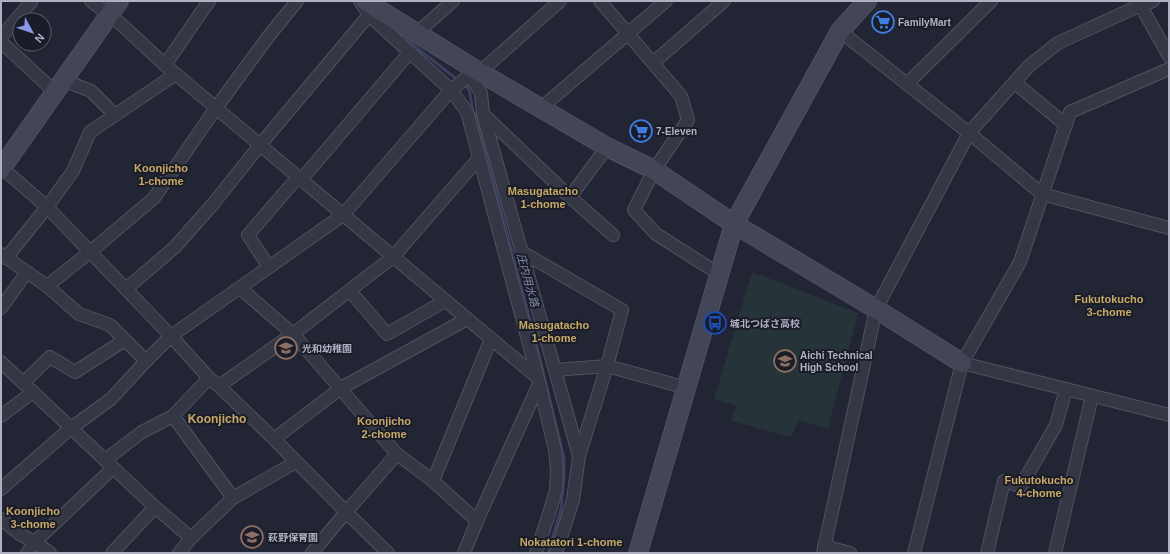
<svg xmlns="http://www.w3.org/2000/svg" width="1170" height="554" font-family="Arial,'Noto Sans JP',sans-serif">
  <rect width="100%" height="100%" fill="#222534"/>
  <!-- green -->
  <path fill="#263338" d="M 752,272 L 858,313 L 828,429 L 799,420 L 791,437 L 731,421 L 736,406 L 714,399 Z"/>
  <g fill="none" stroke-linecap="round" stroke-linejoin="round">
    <!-- stream -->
    <g stroke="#393f5c" stroke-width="3">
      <path d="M 407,40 L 459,81"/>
      <path d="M 463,84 L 469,89 L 473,112 L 476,116 L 534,335 L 564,458 L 564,477 L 561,509 L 548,553"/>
    </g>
    <!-- street casing -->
    <g stroke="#4f5260" stroke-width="14">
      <g id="street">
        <path d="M 91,1 L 122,25 L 165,65 L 260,145 L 538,378"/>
        <path d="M 360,1 L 369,15 L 451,90 L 467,112 L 538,378 L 555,450 L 557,470 L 556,490 L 549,514 L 536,553"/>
        <path d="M 600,1 L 681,96 L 688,120 L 654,170 L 634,210 L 656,234 L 708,267 L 720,273"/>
        <path d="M 1138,1 L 1169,56"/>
        <path d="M 840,31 L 969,133 L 1042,194 L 1169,228"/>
        <path d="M 417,33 L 453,1"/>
        <path d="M 1,37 L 32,1"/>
        <path d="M 1,42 L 55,92"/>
        <path d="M 653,63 L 724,1"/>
        <path d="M 165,65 L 209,1"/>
        <path d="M 480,72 L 560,1"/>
        <path d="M 470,75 L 481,93 L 483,114 L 579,456 L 573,500 L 556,553"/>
        <path d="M 63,80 L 91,91 L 115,115 L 176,74"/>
        <path d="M 1015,83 L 1066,125"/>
        <path d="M 907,84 L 991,1"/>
        <path d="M 541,108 L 666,1"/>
        <path d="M 484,115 L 570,197 L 613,235"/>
        <path d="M 2,168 L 47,207 L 171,336 L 209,378 L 219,386 L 274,439 L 346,512 L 388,553"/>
        <path d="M 301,180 L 410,52"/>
        <path d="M 570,197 L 607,147"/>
        <path d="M 522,252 L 622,310 L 607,366 L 579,456"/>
        <path d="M 1,254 L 47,286 L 79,314 L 110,325 L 146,361"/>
        <path d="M 6,258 L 47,207 L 73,171 L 90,132 L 115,115"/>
        <path d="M 269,267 L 248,235 L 298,177"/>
        <path d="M 47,286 L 90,252 L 154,198 L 216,108 L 268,37 L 297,1"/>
        <path d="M 240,288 L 293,334 L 397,454 L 433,481 L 477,521"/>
        <path d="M 126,289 L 175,247 L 213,204 L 260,145 L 369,15"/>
        <path d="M 350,291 L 387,334 L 445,301"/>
        <path d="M 1,308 L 27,272"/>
        <path d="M 1,362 L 155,507 L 191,538"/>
        <path d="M 962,363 L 1169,415"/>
        <path d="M 555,370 L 607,366 L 687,388"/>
        <path d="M 23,383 L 50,357 L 75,372 L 125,340"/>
        <path d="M 219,386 L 293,334 L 393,257 L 479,158"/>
        <path d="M 1,416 L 33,392"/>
        <path d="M 173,416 L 233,498"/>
        <path d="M 274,439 L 341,388 L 467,319"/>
        <path d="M 105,460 L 142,432 L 173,416 L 209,378"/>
        <path d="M 433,481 L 491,339"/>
        <path d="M 1,489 L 71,428 L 111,399 L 146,361 L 171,336 L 343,215 L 451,90 L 476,70"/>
        <path d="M 1,519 L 21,535 L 35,542 L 50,553"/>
        <path d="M 824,546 L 850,553"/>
        <path d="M 27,553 L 35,542 L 113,468"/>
        <path d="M 112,553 L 155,507"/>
        <path d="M 179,553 L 191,538 L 233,498 L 296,462"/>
        <path d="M 312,553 L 346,512 L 397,454"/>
        <path d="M 464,553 L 477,521 L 539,384"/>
        <path d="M 823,553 L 876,309 L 969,133 L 1029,66 L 1058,43 L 1141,5 L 1153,1"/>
        <path d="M 914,553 L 962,363 L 1020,262 L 1070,112 L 1169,69"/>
        <path d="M 987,553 L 1004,481 L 1021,486 L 1056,425 L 1066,389"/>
        <path d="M 1055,553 L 1092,396"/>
      </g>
    </g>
    <!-- secondary casing -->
    <g stroke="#4f5260" stroke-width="20">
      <g id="secondary">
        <path d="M 365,1 L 476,70 L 607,147 L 654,170 L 734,224 L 876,309 L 962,363"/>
        <path d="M 1,169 L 119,1"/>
        <path d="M 638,553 L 734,224 L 840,31 L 867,1"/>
      </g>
    </g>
    <!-- street -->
    <use href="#street" stroke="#353745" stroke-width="12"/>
    <!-- secondary -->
    <use href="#secondary" stroke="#434657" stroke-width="18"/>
  </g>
  <!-- icons -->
  <defs>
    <g id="supermarket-ring" transform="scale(1.15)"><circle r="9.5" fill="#1a1d29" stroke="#3f7fe0" stroke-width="1.5"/><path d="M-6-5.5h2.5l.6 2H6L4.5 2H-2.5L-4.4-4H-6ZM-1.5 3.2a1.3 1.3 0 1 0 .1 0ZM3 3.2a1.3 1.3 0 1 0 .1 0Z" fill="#3f7fe0"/></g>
    <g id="bus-ring" transform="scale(1.15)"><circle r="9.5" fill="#1a1d29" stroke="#1a4fb4" stroke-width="1.5"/><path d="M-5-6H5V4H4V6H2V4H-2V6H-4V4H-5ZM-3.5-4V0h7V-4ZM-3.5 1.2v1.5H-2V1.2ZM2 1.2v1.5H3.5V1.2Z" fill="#1a4fb4"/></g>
    <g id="school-ring" transform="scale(1.15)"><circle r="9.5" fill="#1a1d29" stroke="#8d6e63" stroke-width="1.5"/><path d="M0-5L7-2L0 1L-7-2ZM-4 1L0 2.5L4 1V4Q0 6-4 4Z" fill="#8d6e63"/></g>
  </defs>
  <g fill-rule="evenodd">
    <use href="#supermarket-ring" x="883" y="22"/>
    <use href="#supermarket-ring" x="641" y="131"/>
    <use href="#bus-ring" x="715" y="323"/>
    <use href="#school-ring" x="286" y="348"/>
    <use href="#school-ring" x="785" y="361"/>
    <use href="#school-ring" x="252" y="537"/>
  </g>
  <g text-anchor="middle" stroke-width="4" stroke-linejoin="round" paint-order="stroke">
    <!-- poi labels -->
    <g font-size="10" font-weight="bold" fill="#afb1c2" stroke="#1a1d29" text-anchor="start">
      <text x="898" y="26">FamilyMart</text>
      <text x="656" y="135">7-Eleven</text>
      <text x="730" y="327">城北つばさ高校</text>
      <text x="302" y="352">光和幼稚園</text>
      <text x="800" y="359">Aichi Technical<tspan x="800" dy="12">High School</tspan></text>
      <text x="268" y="541">萩野保育園</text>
    </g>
    <!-- neighbourhood labels -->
    <g font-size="11" font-weight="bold" fill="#c7a865" stroke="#1a1d29">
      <text x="161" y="172">Koonjicho<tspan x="161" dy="13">1-chome</tspan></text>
      <text x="543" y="195">Masugatacho<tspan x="543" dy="13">1-chome</tspan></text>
      <text x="1109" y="303">Fukutokucho<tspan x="1109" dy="13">3-chome</tspan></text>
      <text x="554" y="329">Masugatacho<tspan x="554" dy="13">1-chome</tspan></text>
      <text x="384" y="425">Koonjicho<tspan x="384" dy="13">2-chome</tspan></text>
      <text x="1039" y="484">Fukutokucho<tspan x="1039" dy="13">4-chome</tspan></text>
      <text x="33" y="515">Koonjicho<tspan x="33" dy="13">3-chome</tspan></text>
      <text x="571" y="546">Nokatatori 1-chome</text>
    </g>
    <!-- water labels -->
    <g font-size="11" font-style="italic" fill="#8189ac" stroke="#1a1d29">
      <text transform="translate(528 280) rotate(75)" y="4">庄内用水路</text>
    </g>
    <!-- quarter labels -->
    <g font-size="12" font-weight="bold" fill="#c7a865" stroke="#1a1d29">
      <text x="217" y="423">Koonjicho</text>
    </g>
  </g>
  <!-- border -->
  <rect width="1170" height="554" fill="none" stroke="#afb1c2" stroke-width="4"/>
  <!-- north arrow -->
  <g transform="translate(32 32) rotate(130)"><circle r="19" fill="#1a1d29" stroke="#565866"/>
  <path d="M0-3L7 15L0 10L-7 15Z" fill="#8a97ec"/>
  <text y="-6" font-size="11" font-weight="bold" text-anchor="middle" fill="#afb1c2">N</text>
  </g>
</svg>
